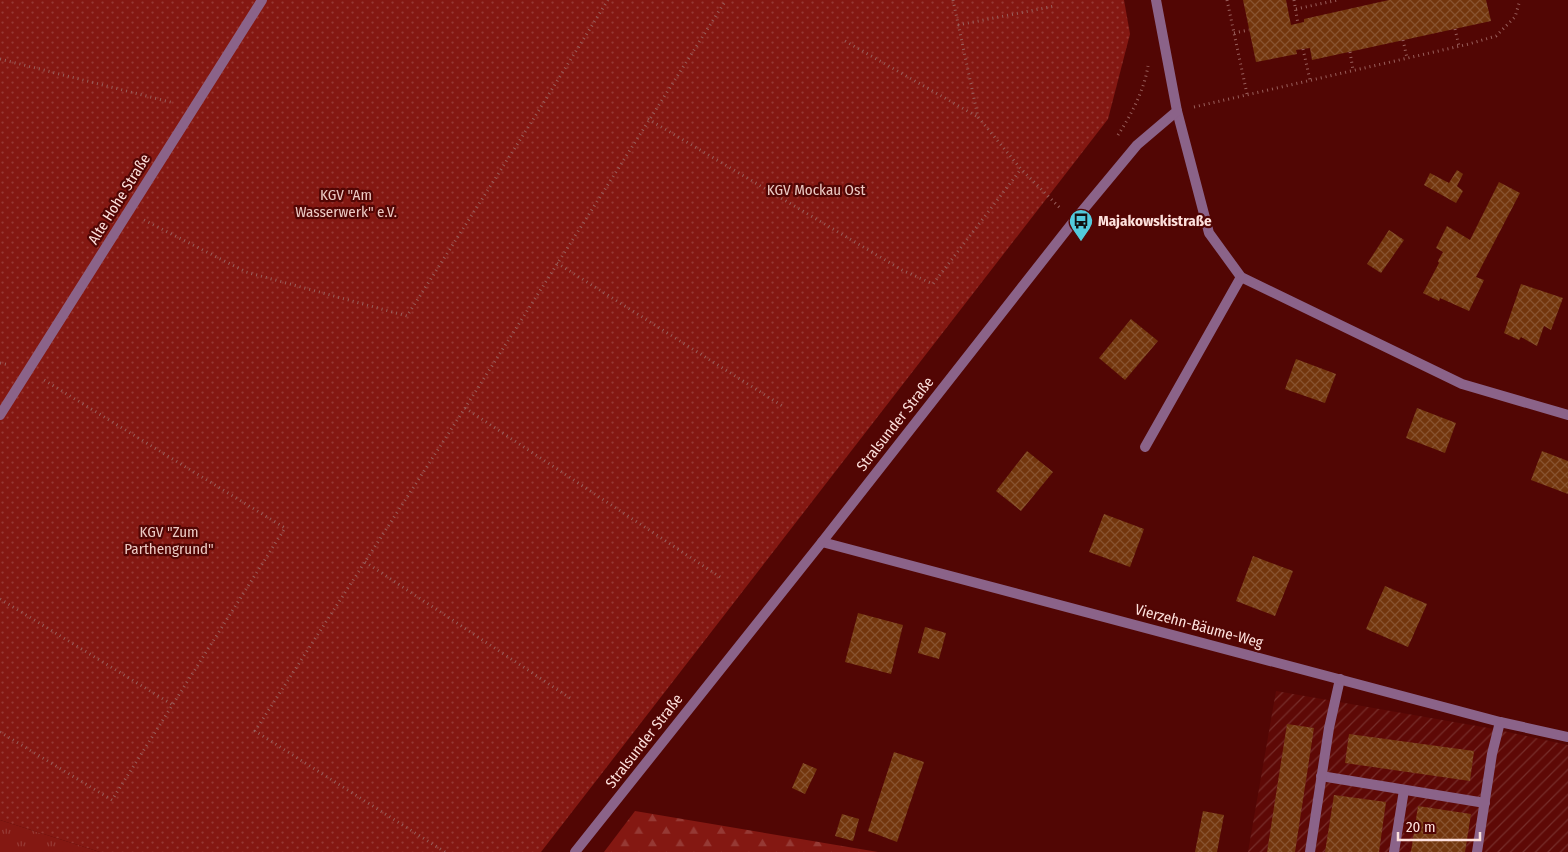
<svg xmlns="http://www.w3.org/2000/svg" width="1568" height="852" font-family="'Fira Sans Condensed',sans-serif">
  <defs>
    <pattern id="industrial-furrows" width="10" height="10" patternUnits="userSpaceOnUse" patternTransform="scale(1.25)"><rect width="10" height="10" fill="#5e0906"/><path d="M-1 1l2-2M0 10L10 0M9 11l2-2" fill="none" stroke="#762d2a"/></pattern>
    <pattern id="grass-tufts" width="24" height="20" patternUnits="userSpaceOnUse" patternTransform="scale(1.25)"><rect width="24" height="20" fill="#841812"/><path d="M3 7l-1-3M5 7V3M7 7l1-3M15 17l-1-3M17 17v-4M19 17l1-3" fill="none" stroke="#963934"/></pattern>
    <pattern id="forest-firs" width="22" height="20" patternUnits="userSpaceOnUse" patternTransform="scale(1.25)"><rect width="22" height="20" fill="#841812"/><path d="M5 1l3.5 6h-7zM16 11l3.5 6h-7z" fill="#963934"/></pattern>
    <pattern id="park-dots" width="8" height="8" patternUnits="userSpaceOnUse" patternTransform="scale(1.25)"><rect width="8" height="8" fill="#841812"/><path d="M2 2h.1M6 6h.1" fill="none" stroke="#963934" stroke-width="1.8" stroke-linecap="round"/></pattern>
    <pattern id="building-cross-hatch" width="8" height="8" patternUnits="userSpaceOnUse" patternTransform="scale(1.25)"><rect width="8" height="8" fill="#73360d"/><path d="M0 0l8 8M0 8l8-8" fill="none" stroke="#885330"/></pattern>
  </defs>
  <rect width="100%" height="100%" fill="#520604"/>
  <!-- industrial -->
  <path fill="url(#industrial-furrows)" d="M 1276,691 L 1494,729 L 1568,745 L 1568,852 L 1248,852 Z"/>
  <!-- grass -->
  <path fill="url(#grass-tufts)" d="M 0,820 L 100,852 L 0,852 Z"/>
  <!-- forest -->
  <path fill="url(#forest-firs)" d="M 635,811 L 878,852 L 604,852 Z"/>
  <!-- park -->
  <path fill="url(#park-dots)" d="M 0,0 L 1124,0 L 1130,34 L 1108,119 L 541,852 L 100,852 L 0,820 Z"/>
  <!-- building -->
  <g fill="url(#building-cross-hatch)">
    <path d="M 1243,0 L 1286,0 L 1291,25 L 1304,22 L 1304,19 L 1389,0 L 1486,0 L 1491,21 L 1312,60 L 1310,48 L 1296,50 L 1297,54 L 1256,62 Z"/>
    <path d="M 1457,170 L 1463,174 L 1457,186 L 1463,191 L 1456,203 L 1424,185 L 1430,173 L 1449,183 Z"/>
    <path d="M 1499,182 L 1520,193 L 1476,277 L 1484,280 L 1469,311 L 1440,298 L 1439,301 L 1423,293 L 1439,263 L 1438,261 L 1443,252 L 1436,248 L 1447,226 L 1470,240 Z"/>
    <path d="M 1389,230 L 1404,240 L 1381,273 L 1367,264 Z"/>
    <path d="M 1521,284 L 1563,298 L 1551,330 L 1544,326 L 1537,346 L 1521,337 L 1519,340 L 1504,333 Z"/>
    <path d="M 1131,319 L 1158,341 L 1125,380 L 1099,358 Z"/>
    <path d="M 1296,359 L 1336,374 L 1325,403 L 1285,389 Z"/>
    <path d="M 1417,408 L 1456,423 L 1445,453 L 1406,438 Z"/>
    <path d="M 1027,451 L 1053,472 L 1021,511 L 996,491 Z"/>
    <path d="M 1542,451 L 1568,461 L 1568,494 L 1531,480 Z"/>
    <path d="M 1104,514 L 1144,529 L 1130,567 L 1089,552 Z"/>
    <path d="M 1253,556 L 1293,571 L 1275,616 L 1236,601 Z"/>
    <path d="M 1385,586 L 1427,604 L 1408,647 L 1366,629 Z"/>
    <path d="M 858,613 L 903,625 L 891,674 L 845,662 Z"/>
    <path d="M 925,627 L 946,633 L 939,659 L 918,653 Z"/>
    <path d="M 1287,724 L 1314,728 L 1295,852 L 1267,852 Z"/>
    <path d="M 1349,734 L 1474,751 L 1470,781 L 1345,763 Z"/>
    <path d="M 894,752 L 924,762 L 897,842 L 868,831 Z"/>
    <path d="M 803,763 L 817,769 L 805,794 L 792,788 Z"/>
    <path d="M 1334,795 L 1386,802 L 1379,852 L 1325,852 Z"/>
    <path d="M 1418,806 L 1471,814 L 1465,852 L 1411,852 Z"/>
    <path d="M 1203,811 L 1224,815 L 1217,852 L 1195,852 Z"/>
    <path d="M 842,814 L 859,819 L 853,841 L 835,836 Z"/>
  </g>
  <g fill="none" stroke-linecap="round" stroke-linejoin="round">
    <!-- path -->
    <g stroke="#985f5c" stroke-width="3" stroke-dasharray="1 4" stroke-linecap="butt">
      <path d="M 953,0 L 978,117 L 1021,169 L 1060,208"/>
      <path d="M 1227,0 L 1247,94"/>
      <path d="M 1294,0 L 1298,24"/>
      <path d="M 1296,9 L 1338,0"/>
      <path d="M 958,25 L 1055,6"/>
      <path d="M 1455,29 L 1459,46"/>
      <path d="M 1234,33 L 1249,30"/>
      <path d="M 1403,40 L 1407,58"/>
      <path d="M 845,41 L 978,117"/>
      <path d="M 1303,49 L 1310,80"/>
      <path d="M 1350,52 L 1353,70"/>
      <path d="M 0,59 L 174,103"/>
      <path d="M 1194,107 L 1469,44 L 1496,36 L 1515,17 L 1520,0"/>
      <path d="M 648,119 L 902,270 L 933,284 L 1021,169"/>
      <path d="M 1118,135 C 1131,115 1144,91 1148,66"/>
      <path d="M 144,220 L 246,272 L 407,316 L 527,129 L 608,0"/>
      <path d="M 557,263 L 784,407"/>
      <path d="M 0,363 L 9,365"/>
      <path d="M 465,408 L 720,577"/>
      <path d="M 365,562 L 573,700"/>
      <path d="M 0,599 L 173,705"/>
      <path d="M 0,732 L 112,800 L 285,528 L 44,380"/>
      <path d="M 445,852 L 255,731 L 465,408 L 726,0"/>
    </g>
    <!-- service -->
    <g stroke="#8b6389" stroke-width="10">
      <path d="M 1145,447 L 1241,277"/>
      <path d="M 1321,776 L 1485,803"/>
      <path d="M 1310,852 L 1329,728 L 1340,679"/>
      <path d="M 1394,852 L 1404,790"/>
      <path d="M 1477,852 L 1492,754 L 1500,722"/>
    </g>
    <!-- minor -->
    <g stroke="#8b6389" stroke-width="10">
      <path d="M 1177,111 L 1209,233 L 1241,277 L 1462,384 L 1568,415"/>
      <path d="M 0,415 L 262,0"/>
      <path d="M 822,542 L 1500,722 L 1568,737"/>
    </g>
    <!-- tertiary -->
    <path stroke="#8b6389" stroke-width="10" d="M 575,852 L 822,542 L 1073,222 L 1137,145 L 1177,111 L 1156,0"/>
  </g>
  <!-- icons -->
  <defs>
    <g id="bus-pin" transform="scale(1.25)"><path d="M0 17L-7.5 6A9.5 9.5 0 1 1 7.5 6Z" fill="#53cadc" stroke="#520604"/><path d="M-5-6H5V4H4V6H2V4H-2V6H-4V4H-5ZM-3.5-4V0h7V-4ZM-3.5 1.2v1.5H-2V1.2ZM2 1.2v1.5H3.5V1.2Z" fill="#111"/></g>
  </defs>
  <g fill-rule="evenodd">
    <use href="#bus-pin" x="1081" y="221"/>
  </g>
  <g text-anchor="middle" stroke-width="4.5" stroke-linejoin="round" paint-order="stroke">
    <!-- park labels -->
    <g font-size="15" fill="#eccac4" stroke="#520604">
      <text x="816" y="195">KGV Mockau Ost</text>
      <text x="346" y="200">KGV "Am<tspan x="346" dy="17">Wasserwerk" e.V.</tspan></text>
      <text x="169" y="537">KGV "Zum<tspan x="169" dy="17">Parthengrund"</tspan></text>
    </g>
    <!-- street labels -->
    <g font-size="15" fill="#fee1dd" stroke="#520604">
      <text transform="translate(119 199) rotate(-58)" y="5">Alte Hohe Straße</text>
      <text transform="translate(895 424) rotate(-52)" y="5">Stralsunder Straße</text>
      <text transform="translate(1199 626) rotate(15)" y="5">Vierzehn-Bäume-Weg</text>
      <text transform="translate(644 741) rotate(-52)" y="5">Stralsunder Straße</text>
    </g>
    <!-- poi labels -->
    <g font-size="15" font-weight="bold" fill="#fee1dd" stroke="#520604" text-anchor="start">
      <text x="1098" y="226">Majakowskistraße</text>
    </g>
  </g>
  <!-- scale -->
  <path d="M1398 832v8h82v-8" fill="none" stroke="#fee1dd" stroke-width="2.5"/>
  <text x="1406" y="832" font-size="15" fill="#fee1dd" stroke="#520604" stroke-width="4" paint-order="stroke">20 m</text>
</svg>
